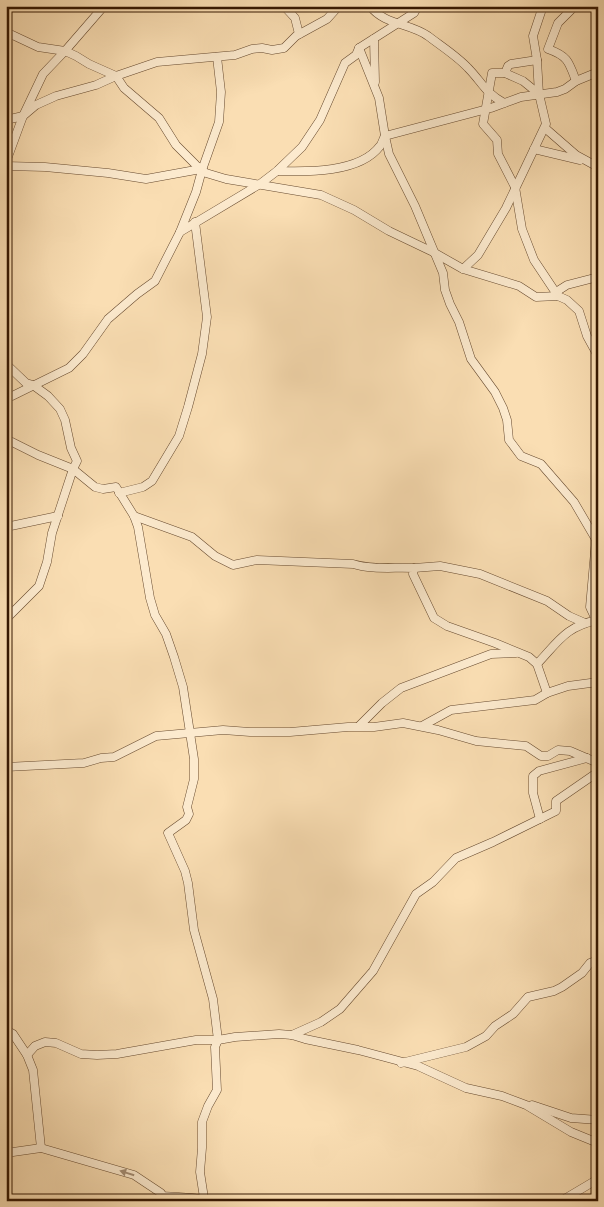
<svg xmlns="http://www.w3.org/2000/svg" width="604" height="1207" font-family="'Sorts Mill Goudy',serif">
  <rect width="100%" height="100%" fill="#fadeb3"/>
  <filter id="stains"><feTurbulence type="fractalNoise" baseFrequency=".004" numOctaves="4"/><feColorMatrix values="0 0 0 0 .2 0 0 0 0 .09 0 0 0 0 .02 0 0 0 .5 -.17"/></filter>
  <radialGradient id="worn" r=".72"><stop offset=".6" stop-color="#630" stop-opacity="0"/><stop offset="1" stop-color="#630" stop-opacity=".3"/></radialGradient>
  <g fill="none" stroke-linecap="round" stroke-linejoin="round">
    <!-- minor casing -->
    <g stroke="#66492e" stroke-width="9">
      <g id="minor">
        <path d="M 284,6 L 295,18 L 299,34"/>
        <path d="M 370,6 C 384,25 410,23 428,36 C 441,46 457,56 468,68 C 482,82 484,92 504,103"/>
        <path d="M 575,6 L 558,23 L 548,49 C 568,56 569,62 576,81"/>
        <path d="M 6,32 L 38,47 L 65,51 L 76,56 L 89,64 L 116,76 L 124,88 L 159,118 L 176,145 L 196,165 L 206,173 L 226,179 L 321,195 L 354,210 L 389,231 L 433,252 L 463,269 L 519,286 L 536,297 L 558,296 L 567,300 L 579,311 L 587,336 L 598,356"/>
        <path d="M 374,39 L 375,82"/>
        <path d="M 359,48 L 379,98 L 385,136 L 389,154 L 415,206 L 443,273 L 445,290 L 450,304 L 459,322 L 471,359 L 495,392 L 503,408 L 507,420 L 509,440 L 521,456 L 541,464 L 574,502 L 598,543"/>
        <path d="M 537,60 L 511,64 L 508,66 L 505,73 L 523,81 L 539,94"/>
        <path d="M 505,73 L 492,73 L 483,124 L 497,140 L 498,154 L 515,187 L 522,229 L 534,260 L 558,296"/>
        <path d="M 6,120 L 23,116 L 36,105 L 56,96 L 96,85 L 116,76 L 157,62 L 235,55 L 252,49 L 262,48 L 272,50 L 284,48 L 296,36 L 327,19 L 336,9 L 334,6"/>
        <path d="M 545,128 L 576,155 L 598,167"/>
        <path d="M 385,136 L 491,108 L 521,97 L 557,92 L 565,89 L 576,81 L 598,72"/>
        <path d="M 534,149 L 580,160"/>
        <path d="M 6,162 L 23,116 L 43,74 L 65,51 L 104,6"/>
        <path d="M 6,166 L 45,167 L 108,173 L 146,179 L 201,169"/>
        <path d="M 277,171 C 307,172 360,173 380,146 C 382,144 383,139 385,136"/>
        <path d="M 180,232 L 196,192 L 202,170 L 219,122 L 221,92 L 217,57"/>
        <path d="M 463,269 L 478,255 L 506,208 L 546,124 L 539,94 L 537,60 L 533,36 L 543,6"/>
        <path d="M 556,292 L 567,285 L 598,277"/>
        <path d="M 6,364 L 26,383 L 33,385 L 48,396 L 60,409 L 65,420 L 71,448 L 77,461 L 73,469 L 52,533 L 47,562 L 39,586 L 6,619"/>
        <path d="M 6,399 L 69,368 L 83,354 L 108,319 L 137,294 L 155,281 L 180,232 L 260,184 L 277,171 L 302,147 L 320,120 L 345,63 L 356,55 L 359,48 L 414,13 L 418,6"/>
        <path d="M 6,439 L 38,455 L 73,469 L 95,487 L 103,489 L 116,487 L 134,516 L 138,527 L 150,598 L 155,615 L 166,634 L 174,657 L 183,687 L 194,759 L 194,779 L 187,807 L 189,814 L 186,820 L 168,833 L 185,871 L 188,883 L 194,930 L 213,999 L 218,1040 L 215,1047 L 217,1090 L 208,1106 L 202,1122 L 202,1148 L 200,1172 L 204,1198"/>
        <path d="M 119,493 L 143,487 L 152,481 L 179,436 L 188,407 L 202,354 L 207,317 L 195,222"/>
        <path d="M 134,516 L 192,537 L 215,556 L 233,565 L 257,560 L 353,564 C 372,570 394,567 414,568 L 413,574 L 434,618 L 447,626 L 495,643 L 529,657 L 537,664 L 547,693 L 568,686 L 598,682"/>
        <path d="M 6,527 L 58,516"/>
        <path d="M 596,540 L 590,607 L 598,624"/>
        <path d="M 414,568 L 440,566 L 480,574 L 547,601 L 569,616 L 585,623"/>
        <path d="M 537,664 C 558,642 566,626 598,620"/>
        <path d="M 359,726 L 382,703 L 401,688 L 491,654 L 516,653"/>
        <path d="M 422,726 L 451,710 L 535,700 L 547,693"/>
        <path d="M 6,767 L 84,763 L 101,758 L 114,757 L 156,736 L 223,730 L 250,732 L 290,732 L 348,727 L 374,727 L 403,723 L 438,730 L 476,741 L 526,746 L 541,756 L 548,756 L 558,750 L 570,751 L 598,763"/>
        <path d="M 540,819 L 533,793 L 533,776 L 539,771 L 587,758"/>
        <path d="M 6,1030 L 13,1034 L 27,1055 L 33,1070 L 41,1148"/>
        <path d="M 292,1035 L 321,1022 L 340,1009 L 373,971 L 416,894 L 433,882 L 456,858 L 493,842 L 556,811 L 556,801 L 598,772"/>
        <path d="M 27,1055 L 35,1046 L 45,1042 L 56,1043 L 81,1054 L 97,1055 L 117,1054 L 196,1040 L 218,1040 L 235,1037 L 279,1034 L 292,1035 L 305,1039 L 358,1050 L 418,1066 L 466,1088 L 502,1096 L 526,1105 L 571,1132 L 598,1143"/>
        <path d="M 401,1063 L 466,1047 L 486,1036 L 495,1026 L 513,1014 L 528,997 L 554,991 L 562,987 L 582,973 L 590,963 L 598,960"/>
        <path d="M 532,1105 L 571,1118 L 598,1120"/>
        <path d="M 6,1153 L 41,1148 L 134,1175 L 161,1193 L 165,1201"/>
        <path d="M 163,1196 C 173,1197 204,1198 210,1201"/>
        <path d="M 561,1201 L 598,1179"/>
      </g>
    </g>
    <!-- minor -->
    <use href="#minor" stroke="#fceace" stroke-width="8"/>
  </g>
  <!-- one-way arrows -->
  <defs><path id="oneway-solid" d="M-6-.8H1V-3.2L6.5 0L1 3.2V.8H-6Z" transform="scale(1.25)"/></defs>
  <use fill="#a28b72" href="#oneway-solid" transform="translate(127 1173) rotate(-163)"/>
  <!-- margin -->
  <rect width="604" height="1207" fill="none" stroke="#fadeb3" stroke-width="25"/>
  <rect x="8" y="8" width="589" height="1192" fill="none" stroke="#351701" stroke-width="2.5"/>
  <rect x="12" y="12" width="579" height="1182" fill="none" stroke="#351701"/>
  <rect width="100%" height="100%" filter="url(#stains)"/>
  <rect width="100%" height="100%" fill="url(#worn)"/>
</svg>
